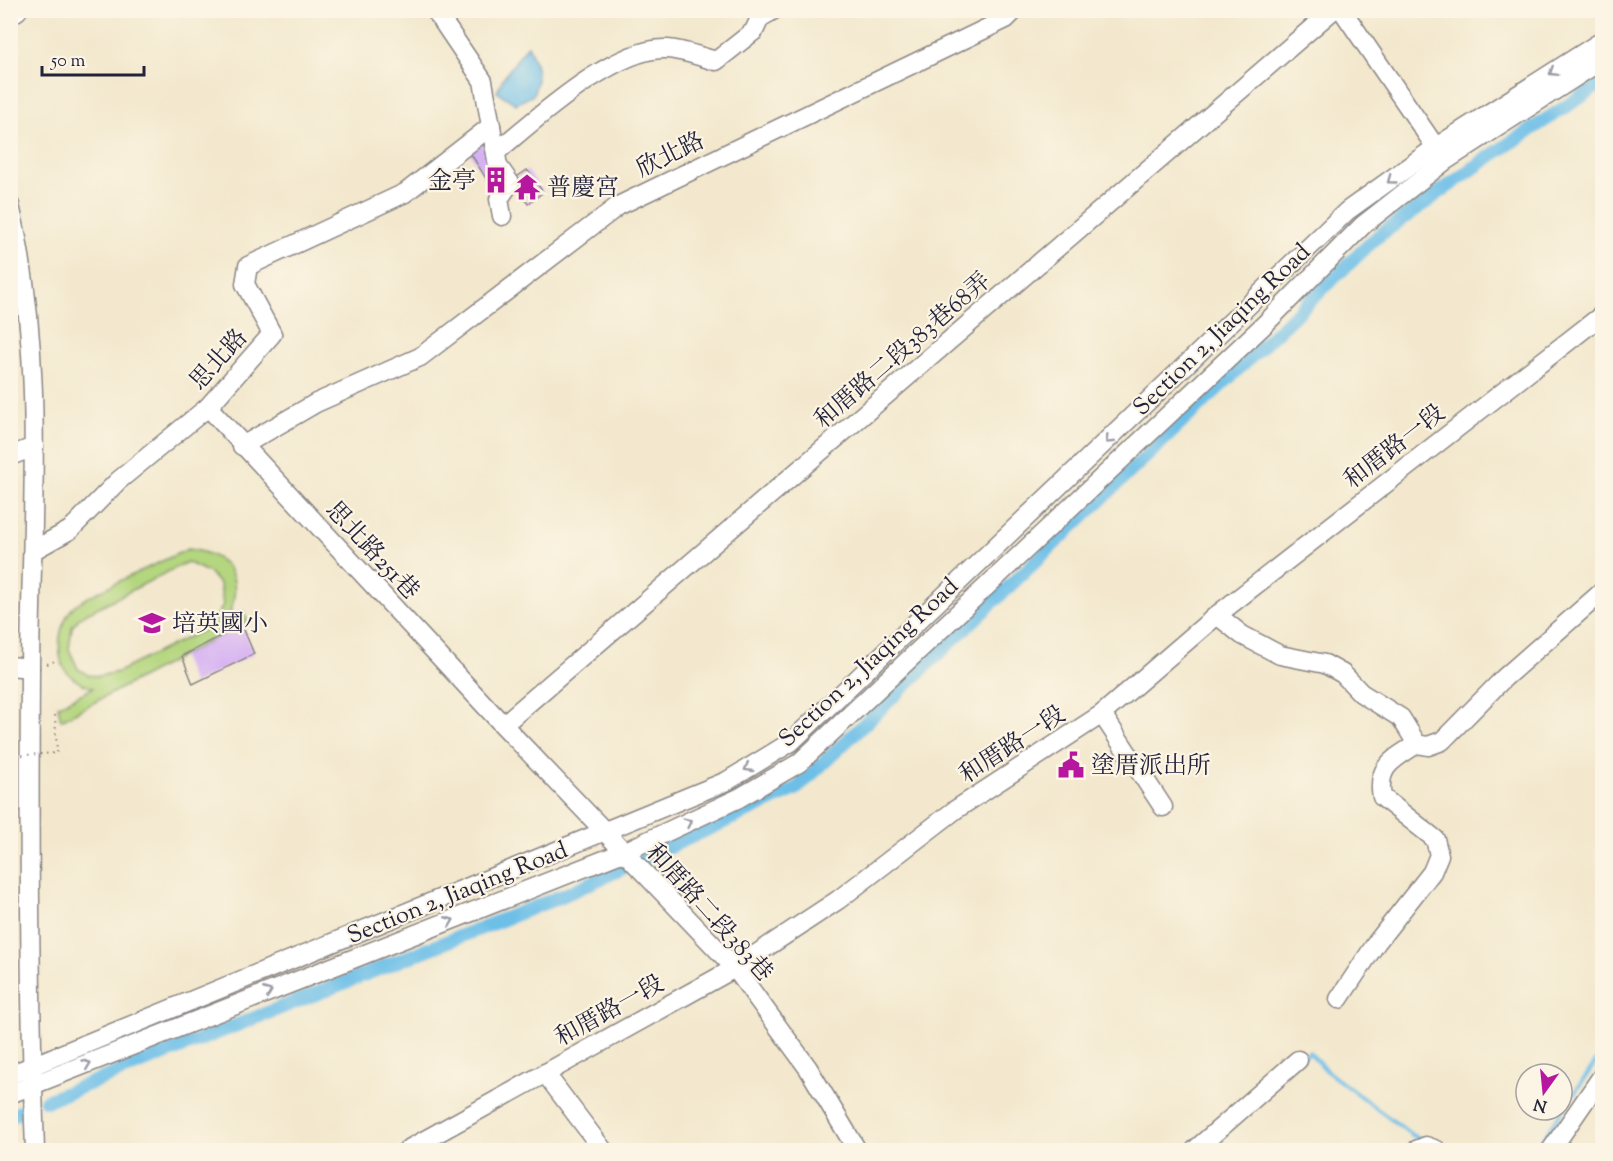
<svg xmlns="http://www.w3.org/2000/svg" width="1613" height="1161" font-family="'Sorts Mill Goudy','Noto Serif TC',serif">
  <rect width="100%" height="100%" fill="#fcf5e5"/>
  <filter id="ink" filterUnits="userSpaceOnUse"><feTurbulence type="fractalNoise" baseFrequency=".0167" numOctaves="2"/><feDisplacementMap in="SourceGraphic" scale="12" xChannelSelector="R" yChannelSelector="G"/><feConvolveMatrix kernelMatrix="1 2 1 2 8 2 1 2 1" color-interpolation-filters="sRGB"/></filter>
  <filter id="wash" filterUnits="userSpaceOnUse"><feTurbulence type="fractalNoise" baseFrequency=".008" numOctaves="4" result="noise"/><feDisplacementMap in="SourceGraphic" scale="24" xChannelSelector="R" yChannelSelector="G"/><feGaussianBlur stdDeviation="1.35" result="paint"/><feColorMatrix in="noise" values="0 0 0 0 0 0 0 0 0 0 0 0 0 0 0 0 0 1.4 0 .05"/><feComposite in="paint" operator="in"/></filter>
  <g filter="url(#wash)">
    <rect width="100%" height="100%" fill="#f3e8cd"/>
    <!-- green -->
    <path fill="#b4d67e" stroke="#6b7c5c" stroke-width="1.5" fill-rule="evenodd" d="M 188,549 C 231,555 244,578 228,618 L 243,611 L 248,621 L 61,720 L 58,706 L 93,688 C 77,683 62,674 60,655 C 58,638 62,621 73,607 C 82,597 169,558 188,549 ZM 187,562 L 210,573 L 220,585 L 223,605 L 211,626 L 118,672 L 99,676 L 88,675 L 78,669 L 69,649 L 72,627 L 81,616 Z"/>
    <!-- water -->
    <path fill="#6dbfe8" stroke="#487092" stroke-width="1.5" d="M 528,45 C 536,65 541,74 533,95 L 516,104 L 497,92 L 503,78 Z"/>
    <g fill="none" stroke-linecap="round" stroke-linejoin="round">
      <!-- stream -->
      <g stroke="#6dbfe8" stroke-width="4">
        <path d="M 1302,1059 L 1309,1052 L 1329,1073 L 1412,1135 L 1423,1140"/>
        <path d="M 1442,1147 L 1451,1150"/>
        <path d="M 1535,1150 L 1602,1053"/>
      </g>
      <!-- canal -->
      <g stroke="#6dbfe8" stroke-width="14">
        <path d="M 46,1101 L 562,896 L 796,789 L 1377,237 L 1489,157 L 1602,83"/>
        <path d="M 10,1116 L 23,1111"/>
      </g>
    </g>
    <g id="blocks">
      <!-- building -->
      <g fill="#d5b0f3">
        <path d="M 482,143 L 501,171 L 487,180 L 469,151 Z"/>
        <path d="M 527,170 L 543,192 L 528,204 L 511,181 Z"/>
        <path d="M 242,625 L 254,654 L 193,684 L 182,656 Z"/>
      </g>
    </g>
  </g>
  <g filter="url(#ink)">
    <use href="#blocks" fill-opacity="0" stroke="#8a8584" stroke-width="1.5"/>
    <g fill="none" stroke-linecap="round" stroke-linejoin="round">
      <!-- minor casing -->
      <g stroke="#8a8584" stroke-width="21">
        <g id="minor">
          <path d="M 435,10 L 483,81 L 498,166 L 510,183 L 499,199 L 502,216"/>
          <path d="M 1342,10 L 1441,155"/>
          <path d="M 10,16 L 18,10"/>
          <path d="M 496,152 C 535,120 615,46 667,49 C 683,50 701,57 716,61 L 754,31 L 760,18 L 774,10"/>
          <path d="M 10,205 C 46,358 31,514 30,670 C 29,830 29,991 35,1150"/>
          <path d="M 208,407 L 503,725 L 735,968 L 808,1068 L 857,1150"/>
          <path d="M 242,446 L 316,403 L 420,357 L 618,206 L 1006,19 L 1015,10"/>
          <path d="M 10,456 L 34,447"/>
          <path d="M 34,550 L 70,530 L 118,481 L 208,407 L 272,334 L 245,284 L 248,266 L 405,193 L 491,126"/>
          <path d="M 1217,615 L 1242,635 L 1280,655 L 1325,664 L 1343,674 L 1361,693 L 1401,718 L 1417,744 L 1428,746 L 1442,741 L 1504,678 L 1602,592"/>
          <path d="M 10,666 L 30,668"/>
          <path d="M 1102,714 L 1163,807"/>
          <path d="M 503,725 L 1333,10"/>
          <path d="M 1339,999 L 1377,942 L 1432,872 L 1439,855 L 1435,839 L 1382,797 C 1376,766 1394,759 1417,744"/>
          <path d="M 545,1073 L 603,1150"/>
          <path d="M 10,1075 L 727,781 L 791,742 L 1347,211 L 1436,147 L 1602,41"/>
          <path d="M 10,1094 L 624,852 L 739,798 L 799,763 L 1265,324 L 1363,225 L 1445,161 L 1602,60"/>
          <path d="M 407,1150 L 735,968 L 838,900 L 955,810 L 1102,714 L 1217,615 L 1602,315"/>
          <path d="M 1195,1150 L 1298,1060"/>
          <path d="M 1416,1150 L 1426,1146 L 1437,1150"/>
          <path d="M 1551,1150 L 1602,1076"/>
        </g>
      </g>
      <!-- path -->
      <g stroke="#8a8584" stroke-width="2" stroke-dasharray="1.5 4.5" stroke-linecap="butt">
        <path d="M 47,664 L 55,661"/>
        <path d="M 55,715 L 57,753"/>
      </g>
      <!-- minor -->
      <use href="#minor" stroke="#fff" stroke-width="18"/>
      <!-- path-bridge -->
      <path stroke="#8a8584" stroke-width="2" stroke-dasharray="1.5 4.5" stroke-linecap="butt" d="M 10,756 L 57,753"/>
    </g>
    <!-- one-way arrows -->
    <defs><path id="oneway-chevron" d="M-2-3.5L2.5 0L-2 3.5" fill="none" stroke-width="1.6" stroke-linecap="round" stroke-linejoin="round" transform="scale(1.5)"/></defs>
    <g stroke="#9c9ca7">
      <use href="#oneway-chevron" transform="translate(1553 72) rotate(148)"/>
      <use href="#oneway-chevron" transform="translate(1391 180) rotate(144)"/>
      <use href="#oneway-chevron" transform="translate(1109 440) rotate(136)"/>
      <use href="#oneway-chevron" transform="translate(748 768) rotate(149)"/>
      <use href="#oneway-chevron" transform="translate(688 822) rotate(-25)"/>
      <use href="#oneway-chevron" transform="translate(450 921) rotate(-22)"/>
      <use href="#oneway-chevron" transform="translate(268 992) rotate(-22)"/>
      <use href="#oneway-chevron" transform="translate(87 1064) rotate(-22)"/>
    </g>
  </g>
  <!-- icons -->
  <defs>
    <g id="building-bare" transform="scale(2.07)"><path d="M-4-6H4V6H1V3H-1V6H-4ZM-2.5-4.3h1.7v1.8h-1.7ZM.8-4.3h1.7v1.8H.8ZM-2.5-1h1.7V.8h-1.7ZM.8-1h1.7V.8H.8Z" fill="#b5179e" stroke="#fcf5e5" stroke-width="2.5" paint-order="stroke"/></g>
    <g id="temple-bare" transform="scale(2.07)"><path d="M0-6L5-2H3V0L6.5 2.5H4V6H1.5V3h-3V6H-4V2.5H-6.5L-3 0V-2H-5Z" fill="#b5179e" stroke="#fcf5e5" stroke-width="2.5" paint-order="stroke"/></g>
    <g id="school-bare" transform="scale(2.07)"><path d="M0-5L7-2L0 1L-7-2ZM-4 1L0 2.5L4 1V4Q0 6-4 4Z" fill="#b5179e" stroke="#fcf5e5" stroke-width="2.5" paint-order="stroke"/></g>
    <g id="civic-bare" transform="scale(2.07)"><path d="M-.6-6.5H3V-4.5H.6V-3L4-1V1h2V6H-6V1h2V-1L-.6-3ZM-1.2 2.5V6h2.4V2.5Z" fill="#b5179e" stroke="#fcf5e5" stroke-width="2.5" paint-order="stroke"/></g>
  </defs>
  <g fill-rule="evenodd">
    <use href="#building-bare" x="496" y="180"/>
    <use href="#temple-bare" x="527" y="187"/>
    <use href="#school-bare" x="152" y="623"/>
    <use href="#civic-bare" x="1071" y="765"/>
  </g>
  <g text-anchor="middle" stroke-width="4.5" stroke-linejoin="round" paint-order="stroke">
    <!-- street labels -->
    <g font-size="24" fill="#22223b" stroke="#fcf5e5">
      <text transform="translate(670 154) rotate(-26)" y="8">欣北路</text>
      <text transform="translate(1221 329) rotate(-44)" y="8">Section 2, Jiaqing Road</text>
      <text transform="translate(902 350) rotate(-41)" y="8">和厝路二段383巷68弄</text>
      <text transform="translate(218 359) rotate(-48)" y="8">思北路</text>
      <text transform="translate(1394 446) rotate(-38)" y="8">和厝路一段</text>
      <text transform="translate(373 550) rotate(47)" y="8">思北路251巷</text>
      <text transform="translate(868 662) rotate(-43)" y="8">Section 2, Jiaqing Road</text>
      <text transform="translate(1012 744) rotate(-33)" y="8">和厝路一段</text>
      <text transform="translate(457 892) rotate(-22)" y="8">Section 2, Jiaqing Road</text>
      <text transform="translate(710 912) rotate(48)" y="8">和厝路二段383巷</text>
      <text transform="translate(609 1010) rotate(-29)" y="8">和厝路一段</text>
    </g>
    <!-- poi labels -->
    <g font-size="24" fill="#22223b" stroke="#fcf5e5" text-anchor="start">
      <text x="476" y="188" text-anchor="end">金亭</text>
      <text x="547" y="195">普慶宮</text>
      <text x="172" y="631">培英國小</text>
      <text x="1091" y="773">塗厝派出所</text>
    </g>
  </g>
  <!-- margin -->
  <rect width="1613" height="1161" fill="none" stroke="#fcf5e5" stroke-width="36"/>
  <!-- north arrow -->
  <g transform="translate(1544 1092) rotate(195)"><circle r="28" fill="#fcf5e5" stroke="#a5a1a1" stroke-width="1.5"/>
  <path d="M0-4.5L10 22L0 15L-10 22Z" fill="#b5179e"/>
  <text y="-9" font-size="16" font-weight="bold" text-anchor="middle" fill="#22223b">N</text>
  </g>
  <!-- scale -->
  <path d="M42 66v9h102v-9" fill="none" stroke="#22223b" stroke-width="3"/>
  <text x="51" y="66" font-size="18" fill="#22223b" stroke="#fcf5e5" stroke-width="4.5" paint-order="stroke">50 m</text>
</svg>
